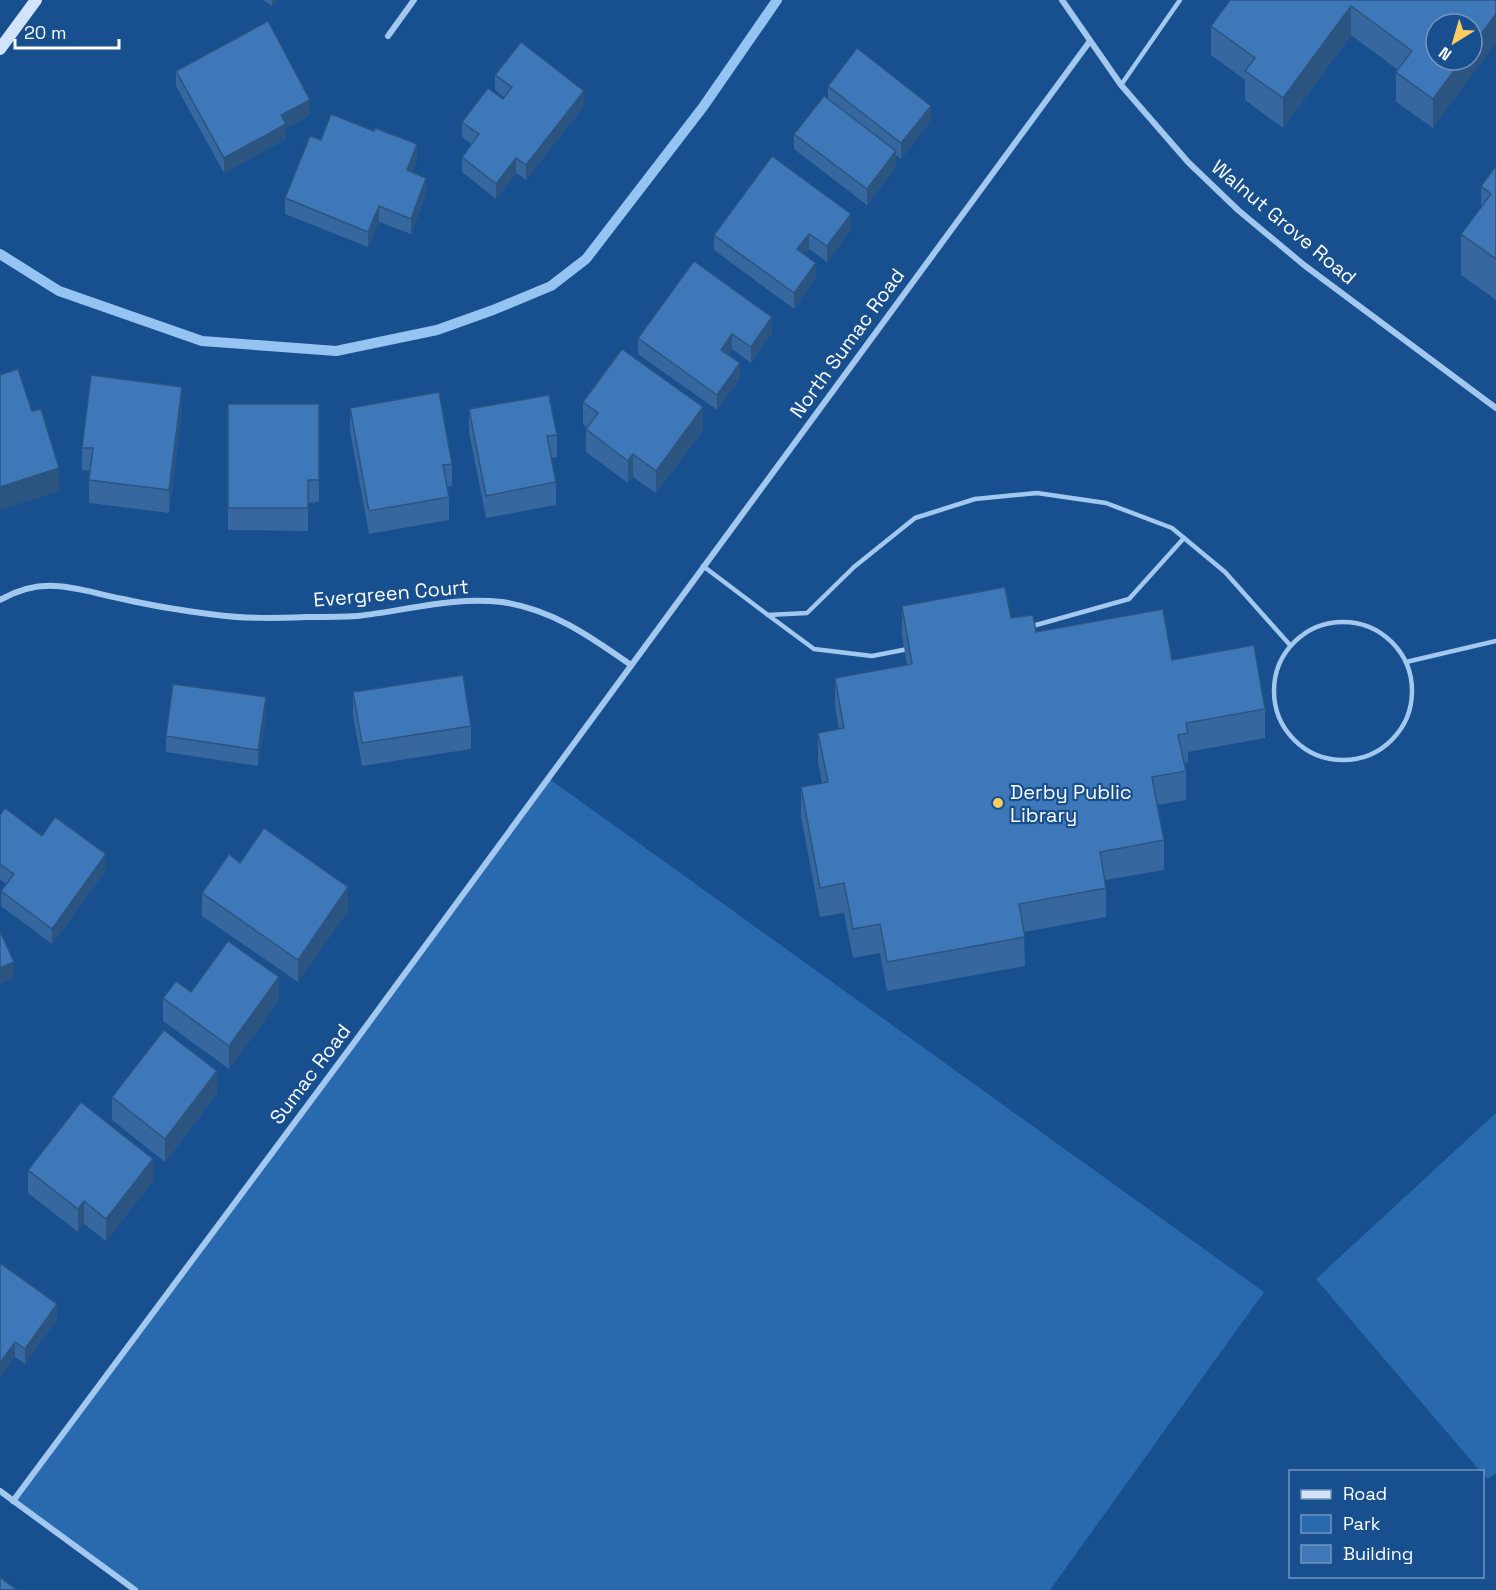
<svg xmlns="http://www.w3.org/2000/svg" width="1496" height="1590" font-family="'Space Grotesk',sans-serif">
  <rect width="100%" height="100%" fill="#174f8f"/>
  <!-- green -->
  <g fill="#2969ae">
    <path d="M 548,778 L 1264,1292 L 1050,1590 L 135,1590 L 13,1501 Z"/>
    <path d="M 1496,1113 L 1496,1474 L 1487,1479 L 1482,1472 L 1480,1471 L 1316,1279 Z"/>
  </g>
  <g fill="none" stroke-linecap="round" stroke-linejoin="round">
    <!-- stream -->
    <path stroke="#96c4f2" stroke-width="10" d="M 0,254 L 59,291 L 202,341 L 336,351 L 437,330 L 493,310 L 551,286 L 586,259 L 703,107 L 777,0"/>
    <!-- service -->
    <g stroke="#a3c8f0" stroke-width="4.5">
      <path d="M 1121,85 L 1180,0"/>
      <path d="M 703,566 L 768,615 L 807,613 L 854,567 L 915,518 L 975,499 L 1037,493 L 1106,503 L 1172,528 L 1225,572 L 1290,645"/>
      <path d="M 768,615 L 814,649 L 872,656 L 908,649"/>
      <circle cx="1343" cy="691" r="69"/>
      <path d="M 1029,627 L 1129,599 L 1184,538"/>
      <path d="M 1406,662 L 1496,641"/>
    </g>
    <!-- minor -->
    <g stroke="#a3c8f0" stroke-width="6">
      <path d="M 1062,0 L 1121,85 L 1188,162 L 1238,210 L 1304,265 L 1496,408"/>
      <path d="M 388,36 L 414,0"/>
      <path d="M 0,600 C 45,574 77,590 123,599 C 153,606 185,611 217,615 C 247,619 277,618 307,617 C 324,617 341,617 357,616 C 405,611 454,596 502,602 C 552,609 591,637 631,665"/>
      <path d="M 0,1491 L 135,1590"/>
      <path d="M 13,1501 L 359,1036 L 1090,41"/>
    </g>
    <!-- secondary -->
    <path stroke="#d1e4fb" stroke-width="12" d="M 0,49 L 36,0"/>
  </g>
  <!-- wall -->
  <g fill="#36679e">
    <path d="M 263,0 L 276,0 L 272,6 Z"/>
    <path d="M 1230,0 L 1496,0 L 1433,128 L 1396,102 L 1396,72 L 1398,70 L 1351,35 L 1283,128 L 1245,100 L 1245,80 L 1211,55 L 1211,26 Z"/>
    <path d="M 176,71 L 310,115 L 286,128 L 286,139 L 224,173 L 176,86 Z"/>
    <path d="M 495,75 L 584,106 L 526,180 L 516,173 L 496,199 L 462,172 L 462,157 L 471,144 L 462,137 L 462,122 L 503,99 L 504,97 L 495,90 Z"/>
    <path d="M 828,86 L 931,121 L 901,159 L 896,155 L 896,167 L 867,205 L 794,149 L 794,134 L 828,99 Z"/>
    <path d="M 321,140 L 417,159 L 412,173 L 426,194 L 411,234 L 379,222 L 368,247 L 285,214 L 285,198 Z"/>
    <path d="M 1496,166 L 1496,300 L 1461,275 L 1461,234 L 1481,207 L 1481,186 Z"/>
    <path d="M 851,229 L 827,262 L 809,249 L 805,255 L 816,278 L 794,309 L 714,250 L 714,235 Z"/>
    <path d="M 772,333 L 751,363 L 732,349 L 728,355 L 740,378 L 717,410 L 638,354 L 638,338 Z"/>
    <path d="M 583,402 L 703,430 L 656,493 L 633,477 L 628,483 L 586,452 L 586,429 L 587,428 L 583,424 Z"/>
    <path d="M 228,404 L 319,404 L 319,502 L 308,503 L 308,531 L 228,530 Z"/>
    <path d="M 350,408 L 452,464 L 452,486 L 447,487 L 449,497 L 449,520 L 369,534 L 350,431 Z"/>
    <path d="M 182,409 L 169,513 L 89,503 L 89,480 L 90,471 L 82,470 L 82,448 Z"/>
    <path d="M 469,409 L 557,435 L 557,457 L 552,458 L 556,482 L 556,505 L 486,518 L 469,432 Z"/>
    <path d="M 902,606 L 1011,618 L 1036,632 L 1172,660 L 1265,709 L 1265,738 L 1188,752 L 1188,762 L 1184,763 L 1186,771 L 1186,800 L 1158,805 L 1164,840 L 1164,870 L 1105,880 L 1106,888 L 1106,917 L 1024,932 L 1025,966 L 887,991 L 880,953 L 853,958 L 844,913 L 820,917 L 801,816 L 801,787 L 822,783 L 818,762 L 818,733 L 839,729 L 835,707 L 835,678 L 907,665 L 902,635 Z"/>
    <path d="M 353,692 L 471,726 L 471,749 L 362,766 L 353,715 Z"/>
    <path d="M 266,713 L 258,766 L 166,752 L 166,736 Z"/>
    <path d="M 0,815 L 106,870 L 52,944 L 1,906 L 1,891 L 6,884 L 0,879 Z"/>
    <path d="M 240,863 L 348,910 L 298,982 L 202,916 L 202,893 Z"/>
    <path d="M 163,998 L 279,1000 L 229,1069 L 163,1021 Z"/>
    <path d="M 217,1094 L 165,1162 L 112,1120 L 112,1097 Z"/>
    <path d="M 28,1170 L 153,1181 L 106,1241 L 84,1224 L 78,1232 L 28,1193 Z"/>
    <path d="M 0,1263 L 57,1319 L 25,1364 L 15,1357 Z"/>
  </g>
  <!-- shaded-wall -->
  <g fill="#2c5481">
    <path d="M 272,0 L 276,0 L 272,6 Z"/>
    <path d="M 1351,6 L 1351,35 L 1283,128 L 1283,98 Z"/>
    <path d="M 1496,14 L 1496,43 L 1433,128 L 1433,99 L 1462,60 L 1472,60 L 1472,46 Z"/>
    <path d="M 584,91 L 584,106 L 526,180 L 526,165 Z"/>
    <path d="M 310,100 L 310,115 L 286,128 L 286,139 L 224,173 L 224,158 L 281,115 Z"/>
    <path d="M 931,106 L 931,121 L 901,159 L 901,143 Z"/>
    <path d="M 417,144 L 417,159 L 407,186 L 407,170 Z"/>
    <path d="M 896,151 L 896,167 L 867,205 L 867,189 Z"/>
    <path d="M 516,158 L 516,173 L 496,199 L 496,184 Z"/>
    <path d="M 426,178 L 426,194 L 411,234 L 411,219 Z"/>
    <path d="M 379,206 L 379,222 L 368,247 L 368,232 Z"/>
    <path d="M 851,214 L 851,229 L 827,262 L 827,246 Z"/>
    <path d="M 809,234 L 809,249 L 797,265 L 797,249 Z"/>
    <path d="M 816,263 L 816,278 L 794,309 L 794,293 Z"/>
    <path d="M 772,317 L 772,333 L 751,363 L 751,347 Z"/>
    <path d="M 732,334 L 732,349 L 721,365 L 721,350 Z"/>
    <path d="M 740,363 L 740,378 L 717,410 L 717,395 Z"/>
    <path d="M 182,387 L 182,409 L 169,513 L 169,490 Z"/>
    <path d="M 703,407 L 703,430 L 656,493 L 656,471 Z"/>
    <path d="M 633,454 L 633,477 L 628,483 L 628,461 Z"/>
    <path d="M 59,468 L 59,491 L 0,510 L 0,487 Z"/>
    <path d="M 266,697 L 266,713 L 258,766 L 258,750 Z"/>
    <path d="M 106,854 L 106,870 L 52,944 L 52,929 Z"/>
    <path d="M 348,887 L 348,910 L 298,982 L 298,960 Z"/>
    <path d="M 14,962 L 14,978 L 0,984 L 0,968 Z"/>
    <path d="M 279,977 L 279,1000 L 229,1069 L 229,1046 Z"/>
    <path d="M 217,1071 L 217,1094 L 165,1162 L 165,1139 Z"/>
    <path d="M 153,1159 L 153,1181 L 106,1241 L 106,1219 Z"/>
    <path d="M 84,1201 L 84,1224 L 78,1232 L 78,1209 Z"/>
    <path d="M 57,1304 L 57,1319 L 25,1364 L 25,1349 Z"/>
    <path d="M 15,1342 L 15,1357 L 0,1378 L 0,1363 Z"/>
  </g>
  <!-- building -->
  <g fill="#3f78b8" stroke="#2c5481" stroke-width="1.5">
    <path d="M 1230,0 L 1496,0 L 1496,14 L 1472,46 L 1472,24 L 1436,24 L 1436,60 L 1462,60 L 1433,99 L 1396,72 L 1412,51 L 1351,6 L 1283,98 L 1245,71 L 1255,58 L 1211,26 Z"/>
    <path d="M 268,21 L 310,100 L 281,115 L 286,124 L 224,158 L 176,71 Z"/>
    <path d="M 521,42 L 584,91 L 526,165 L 516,158 L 496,184 L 462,157 L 479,134 L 462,122 L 488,88 L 503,99 L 512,87 L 495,75 Z"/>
    <path d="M 857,48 L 931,106 L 901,143 L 828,86 Z"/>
    <path d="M 824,96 L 896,151 L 867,189 L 794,134 Z"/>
    <path d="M 331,114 L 374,131 L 375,128 L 417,144 L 407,170 L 426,178 L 411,219 L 379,206 L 368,232 L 285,198 L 310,136 L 321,140 Z"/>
    <path d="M 772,156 L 851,214 L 827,246 L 809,234 L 797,249 L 816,263 L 794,293 L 714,235 Z"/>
    <path d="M 1496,166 L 1496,259 L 1461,234 L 1491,194 L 1481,186 Z"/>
    <path d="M 694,261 L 772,317 L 751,347 L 732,334 L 721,350 L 740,363 L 717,395 L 638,338 Z"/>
    <path d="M 622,349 L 703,407 L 656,471 L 633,454 L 628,461 L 586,429 L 598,413 L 583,402 Z"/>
    <path d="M 18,369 L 32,411 L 41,409 L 59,468 L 0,487 L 0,375 Z"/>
    <path d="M 91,375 L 182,387 L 169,490 L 89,480 L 93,448 L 82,448 Z"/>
    <path d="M 439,392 L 452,464 L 443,465 L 449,497 L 369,511 L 350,408 Z"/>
    <path d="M 549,395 L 557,435 L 547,436 L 556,482 L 486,496 L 469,409 Z"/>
    <path d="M 228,404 L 319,404 L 319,480 L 308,480 L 308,508 L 228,508 Z"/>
    <path d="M 1005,587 L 1011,618 L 1033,615 L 1036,632 L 1163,609 L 1172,660 L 1254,645 L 1265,709 L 1186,723 L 1188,733 L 1178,735 L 1186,771 L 1152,777 L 1164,840 L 1100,852 L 1106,888 L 1019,904 L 1025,937 L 887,962 L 880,924 L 853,929 L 844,883 L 820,888 L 801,787 L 828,782 L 818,733 L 844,728 L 835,678 L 912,664 L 902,606 Z"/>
    <path d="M 463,675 L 471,726 L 362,743 L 353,692 Z"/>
    <path d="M 173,684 L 266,697 L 258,750 L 166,736 Z"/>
    <path d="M 5,808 L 42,836 L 55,817 L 106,854 L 52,929 L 1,891 L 14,874 L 0,864 L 0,815 Z"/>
    <path d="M 264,828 L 348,887 L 298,960 L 202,893 L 229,854 L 240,863 Z"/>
    <path d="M 0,931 L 14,962 L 0,968 Z"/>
    <path d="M 228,941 L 279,977 L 229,1046 L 163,998 L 176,981 L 191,992 Z"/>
    <path d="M 164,1030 L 217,1071 L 165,1139 L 112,1097 Z"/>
    <path d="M 81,1102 L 153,1159 L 106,1219 L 84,1201 L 78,1209 L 28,1170 Z"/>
    <path d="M 0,1263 L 57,1304 L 25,1349 L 15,1342 L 0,1363 Z"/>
    <path d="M 0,1577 L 17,1590 L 0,1590 Z"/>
  </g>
  <!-- markers -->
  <circle fill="#ffcd62" stroke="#174f8f" stroke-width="2" cx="998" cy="803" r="6"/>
  <g text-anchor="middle" stroke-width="4.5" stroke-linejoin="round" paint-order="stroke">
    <!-- street labels -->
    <g font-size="20" fill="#fff" stroke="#174f8f">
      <text transform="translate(1284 222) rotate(40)" y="7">Walnut Grove Road</text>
      <text transform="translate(847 343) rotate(-54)" y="7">North Sumac Road</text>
      <text transform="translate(391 593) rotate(-5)" y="7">Evergreen Court</text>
      <text transform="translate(310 1074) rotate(-53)" y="7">Sumac Road</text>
    </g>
    <!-- poi labels -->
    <g font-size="20" fill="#fff" stroke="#174f8f" text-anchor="start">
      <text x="1010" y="799">Derby Public<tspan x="1010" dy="23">Library</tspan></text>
    </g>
  </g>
  <!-- legend -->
  <rect x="1289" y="1470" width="195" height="108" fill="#174f8f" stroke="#7495bc" stroke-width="1.5"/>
  <rect x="1301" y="1490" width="30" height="9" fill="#d1e4fb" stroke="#7495bc" stroke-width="1.5"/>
  <text x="1343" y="1500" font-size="18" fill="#ffffff">Road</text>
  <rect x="1301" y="1515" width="30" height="18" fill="#2969ae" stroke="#7495bc" stroke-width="1.5"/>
  <text x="1343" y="1530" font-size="18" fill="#ffffff">Park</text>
  <rect x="1301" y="1545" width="30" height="18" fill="#3f78b8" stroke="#7495bc" stroke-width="1.5"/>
  <text x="1343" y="1560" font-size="18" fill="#ffffff">Building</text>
  <!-- north arrow -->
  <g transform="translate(1454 42) rotate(217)"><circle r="28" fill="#174f8f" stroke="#7495bc" stroke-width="1.5"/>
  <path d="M0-4.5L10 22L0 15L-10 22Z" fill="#ffcd62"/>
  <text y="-9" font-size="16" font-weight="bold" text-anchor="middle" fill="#ffffff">N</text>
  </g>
  <!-- scale -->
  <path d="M15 39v9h104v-9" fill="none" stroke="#ffffff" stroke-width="3"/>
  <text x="24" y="39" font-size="18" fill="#ffffff" stroke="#174f8f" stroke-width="4.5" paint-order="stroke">20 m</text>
</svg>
